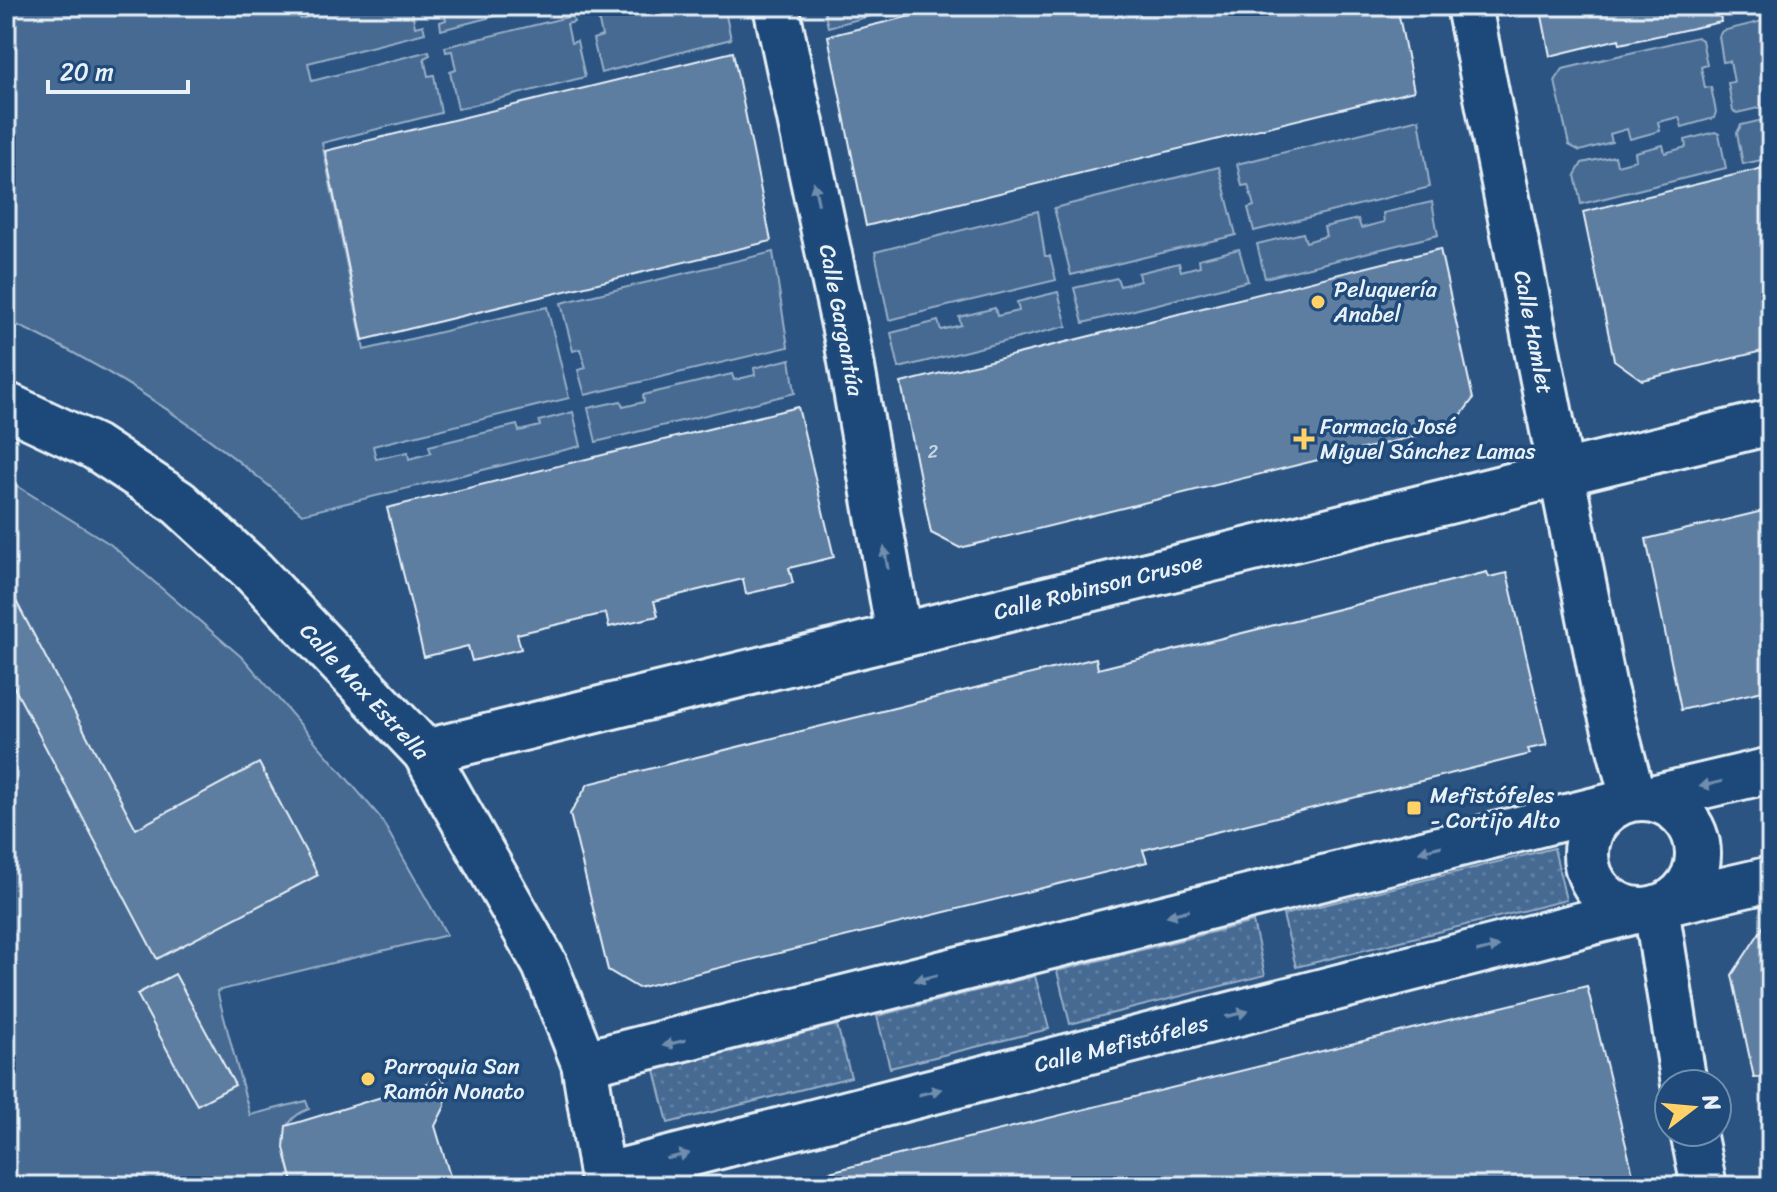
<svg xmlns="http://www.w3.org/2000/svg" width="1777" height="1192" font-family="Sriracha,sans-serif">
  <defs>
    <pattern id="grass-dots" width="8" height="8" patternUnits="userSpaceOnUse" patternTransform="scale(2)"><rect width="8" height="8" fill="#476b93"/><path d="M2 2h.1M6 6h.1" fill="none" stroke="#6281a3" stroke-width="1.8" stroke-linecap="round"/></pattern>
  </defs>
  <rect width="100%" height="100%" fill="#2b5482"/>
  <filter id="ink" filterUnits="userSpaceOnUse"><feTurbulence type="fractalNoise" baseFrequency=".0125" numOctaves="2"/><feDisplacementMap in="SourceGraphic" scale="16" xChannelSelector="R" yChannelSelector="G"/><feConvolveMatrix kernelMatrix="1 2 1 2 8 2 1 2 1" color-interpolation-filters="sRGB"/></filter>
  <g filter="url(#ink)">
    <!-- grass -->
    <g fill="url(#grass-dots)" stroke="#98aec6" stroke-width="2">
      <path d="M 1554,848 L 1566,900 L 1296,967 L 1283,915 Z"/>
      <path d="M 1253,922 L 1265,975 L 1070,1024 L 1057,971 Z"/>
      <path d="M 1035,976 L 1049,1029 L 890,1068 L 877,1016 Z"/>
      <path d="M 837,1025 L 851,1077 L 668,1123 L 655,1070 Z"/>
    </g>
    <!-- green -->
    <g fill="#476b93" stroke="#98aec6" stroke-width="2">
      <path d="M 6,6 L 297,6 L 300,19 L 352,6 L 411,6 L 415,27 L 423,25 L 425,33 L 308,63 L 312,81 L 429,51 L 430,55 L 424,58 L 428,76 L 434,75 L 441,113 L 322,143 L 364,350 L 547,307 L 569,398 L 373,446 L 376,459 L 408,452 L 409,459 L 431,453 L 429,446 L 517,425 L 519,431 L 540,426 L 539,421 L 573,412 L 581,446 L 302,514 C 213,436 115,368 6,320 Z"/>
      <path d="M 443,6 L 535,6 L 441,30 L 440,22 L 446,20 Z"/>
      <path d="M 610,6 L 724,6 L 731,39 L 601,73 L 593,39 L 602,36 L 598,17 L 589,19 L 588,11 Z"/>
      <path d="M 823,6 L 909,6 L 828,27 Z"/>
      <path d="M 572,16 L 574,22 L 567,24 L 571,43 L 577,41 L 585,77 L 458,109 L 450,72 L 456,70 L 452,51 L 446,52 L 445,47 Z"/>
      <path d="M 1771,19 L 1771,105 L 1737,113 L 1733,111 L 1728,83 L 1734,82 L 1730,61 L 1723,62 L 1719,36 L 1722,31 Z"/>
      <path d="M 1697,37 L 1702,40 L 1707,65 L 1701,67 L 1705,88 L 1711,87 L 1716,112 L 1714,118 L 1682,127 L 1679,117 L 1658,122 L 1660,131 L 1630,139 L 1627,129 L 1610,134 L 1612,142 L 1580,151 L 1569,145 L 1555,81 L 1563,69 Z"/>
      <path d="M 1771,118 L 1771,158 L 1743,164 L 1737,133 L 1741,125 Z"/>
      <path d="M 1419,119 L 1430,187 L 1254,231 L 1248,208 L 1254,206 L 1248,185 L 1242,186 L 1237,164 Z"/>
      <path d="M 1715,132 L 1719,134 L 1726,168 L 1581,204 L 1575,175 L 1582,163 L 1615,156 L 1617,165 L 1636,160 L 1635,152 L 1663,145 L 1665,153 L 1686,147 L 1685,140 Z"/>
      <path d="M 1219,167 L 1236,235 L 1071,275 L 1054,208 Z"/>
      <path d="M 1432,202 L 1438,235 L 1265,278 L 1257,244 L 1303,233 L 1306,242 L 1326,236 L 1324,227 L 1358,219 L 1361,228 L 1384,222 L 1383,213 Z"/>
      <path d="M 1038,211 L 1045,256 L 1050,256 L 1056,280 L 889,320 L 875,252 Z"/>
      <path d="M 1239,249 L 1248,281 L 1083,323 L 1074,288 L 1117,278 L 1120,286 L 1140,281 L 1138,273 L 1179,263 L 1181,271 L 1200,266 L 1199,259 Z"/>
      <path d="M 773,252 L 788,347 L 585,395 L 578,370 L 586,368 L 580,349 L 573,351 L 561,303 Z"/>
      <path d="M 1058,292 L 1067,326 L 899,368 L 891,333 L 938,321 L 941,330 L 961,325 L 959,317 L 995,308 L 997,316 L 1019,311 L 1017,302 Z"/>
      <path d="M 790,359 L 795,393 L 596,442 L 588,408 L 621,401 L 623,407 L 644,402 L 643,395 L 732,374 L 734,380 L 755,375 L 754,368 Z"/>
      <path d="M 6,479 L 110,544 L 245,660 L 380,817 L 447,935 L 217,991 L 250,1115 L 306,1101 L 309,1109 C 272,1122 286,1158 294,1186 L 6,1186 Z"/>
    </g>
    <!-- building -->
    <g fill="#5d7da1" stroke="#e8f1f8" stroke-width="2">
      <path d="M 952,6 L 1397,6 L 1414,91 L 866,226 L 828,36 Z"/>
      <path d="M 1540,6 L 1719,6 L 1721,22 L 1620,44 L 1619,39 L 1550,56 Z"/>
      <path d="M 733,52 L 771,241 L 363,340 L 325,151 Z"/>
      <path d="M 1771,166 L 1771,349 L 1642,380 L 1614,360 L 1583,212 Z"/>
      <path d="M 1440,249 L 1473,399 L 1452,427 L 960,548 L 931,533 L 901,383 Z"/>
      <path d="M 798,407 L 834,557 L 789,568 L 793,583 L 746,594 L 743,579 L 654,601 L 658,616 L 609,627 L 606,613 L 517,634 L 521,649 L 500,654 L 472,661 L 468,646 L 424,657 L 387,508 Z"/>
      <path d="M 1771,509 L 1771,689 L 1681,710 L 1646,539 Z"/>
      <path d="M 1487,572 L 1489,577 L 1507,573 L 1547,745 L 1528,749 L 1530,754 L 1143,850 L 1147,862 L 638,988 L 608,970 L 570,814 L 588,784 L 1096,658 L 1098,669 Z"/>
      <path d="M 6,582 L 136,829 L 259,763 L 318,875 L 157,959 L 6,672 Z"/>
      <path d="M 1771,915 L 1771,1077 L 1754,1078 L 1732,975 Z"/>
      <path d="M 175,974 L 235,1085 L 197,1105 L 137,994 Z"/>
      <path d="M 1587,986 L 1636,1186 L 831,1186 L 829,1172 Z"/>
      <path d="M 444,1078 L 445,1106 L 435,1126 L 453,1186 L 294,1186 L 284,1148 L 286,1126 Z"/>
    </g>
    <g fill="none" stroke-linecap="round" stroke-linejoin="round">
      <!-- minor casing -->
      <g stroke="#e8f1f8" stroke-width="50">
        <g id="minor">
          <path d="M 776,6 L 847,339 L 899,635"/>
          <path d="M 1469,6 L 1604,688 L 1633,798"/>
          <path d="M 6,405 L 95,447 L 178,502 L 253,571 L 425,752 L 545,965 L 584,1063 L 604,1186"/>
          <path d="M 425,752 L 1771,422"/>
          <path d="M 1652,798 L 1771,770"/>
          <circle cx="1642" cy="854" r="56"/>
          <path d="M 1671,902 L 1771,879"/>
          <path d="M 1656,908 L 1684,1084"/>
          <path d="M 584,1063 L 1615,805"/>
          <path d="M 1693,1132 L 1704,1186"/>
          <path d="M 603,1176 L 1639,910"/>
        </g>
      </g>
      <!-- minor -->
      <use href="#minor" stroke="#1f4a7a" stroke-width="44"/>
    </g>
    <!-- one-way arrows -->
    <defs><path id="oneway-solid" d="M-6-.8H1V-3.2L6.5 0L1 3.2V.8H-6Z" transform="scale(2)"/></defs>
    <g fill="#6f8dac">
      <use href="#oneway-solid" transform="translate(816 193) rotate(-102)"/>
      <use href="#oneway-solid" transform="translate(886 558) rotate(-100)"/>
      <use href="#oneway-solid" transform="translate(1711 784) rotate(167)"/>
      <use href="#oneway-solid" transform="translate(1430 849) rotate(166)"/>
      <use href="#oneway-solid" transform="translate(1178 913) rotate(166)"/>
      <use href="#oneway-solid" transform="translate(1488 949) rotate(-14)"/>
      <use href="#oneway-solid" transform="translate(926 978) rotate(166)"/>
      <use href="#oneway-solid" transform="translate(1237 1014) rotate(-14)"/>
      <use href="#oneway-solid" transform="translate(674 1043) rotate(166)"/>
      <use href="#oneway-solid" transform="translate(930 1092) rotate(-14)"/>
      <use href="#oneway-solid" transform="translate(678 1156) rotate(-14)"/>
    </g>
  </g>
  <!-- markers -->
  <g fill="#ffd166" stroke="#1f4a7a" stroke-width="3">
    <circle cx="1318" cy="302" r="8"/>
    <path d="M1300 427h8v8h8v8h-8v8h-8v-8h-8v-8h8z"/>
    <rect x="1406" y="800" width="16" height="16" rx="4"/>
    <circle cx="368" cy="1079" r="8"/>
  </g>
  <g text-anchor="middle" stroke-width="7" stroke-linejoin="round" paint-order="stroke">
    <!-- number labels -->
    <g font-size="18" fill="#c5d4e2">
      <text x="933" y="458">2</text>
    </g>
    <!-- poi labels -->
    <g font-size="22" fill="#e8f1f8" stroke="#1f4a7a" text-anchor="start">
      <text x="1334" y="297">Peluquería<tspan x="1334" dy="25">Anabel</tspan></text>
      <text x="1320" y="434">Farmacia José<tspan x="1320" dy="25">Miguel Sánchez Lamas</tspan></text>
      <text x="1430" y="803">Mefistófeles<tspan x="1430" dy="25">- Cortijo Alto</tspan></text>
      <text x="384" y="1074">Parroquia San<tspan x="384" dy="25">Ramón Nonato</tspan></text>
    </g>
    <!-- street labels -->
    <g font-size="22" fill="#e8f1f8" stroke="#1f4a7a">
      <text transform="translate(842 320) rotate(79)" y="8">Calle Gargantúa</text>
      <text transform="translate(1534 332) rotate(79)" y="8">Calle Hamlet</text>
      <text transform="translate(1098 586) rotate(-14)" y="8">Calle Robinson Crusoe</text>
      <text transform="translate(365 691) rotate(47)" y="8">Calle Max Estrella</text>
      <text transform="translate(1121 1043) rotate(-14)" y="8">Calle Mefistófeles</text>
    </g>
  </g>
  <!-- margin -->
  <rect width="1777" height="1192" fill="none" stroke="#1f4a7a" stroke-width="32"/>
  <rect x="16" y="16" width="1745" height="1160" fill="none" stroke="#e8f1f8" stroke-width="3" filter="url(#ink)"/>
  <!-- north arrow -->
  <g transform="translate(1693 1108) rotate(74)"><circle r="38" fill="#1f4a7a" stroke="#6f8dac" stroke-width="2"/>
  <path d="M0-6L14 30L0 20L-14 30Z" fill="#ffd166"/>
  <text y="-12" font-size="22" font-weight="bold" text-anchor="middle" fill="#e8f1f8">N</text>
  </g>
  <!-- scale -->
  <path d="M48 80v12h140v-12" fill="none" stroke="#e8f1f8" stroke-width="4"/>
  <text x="60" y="80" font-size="24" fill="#e8f1f8" stroke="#1f4a7a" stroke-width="6" paint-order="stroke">20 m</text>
</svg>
